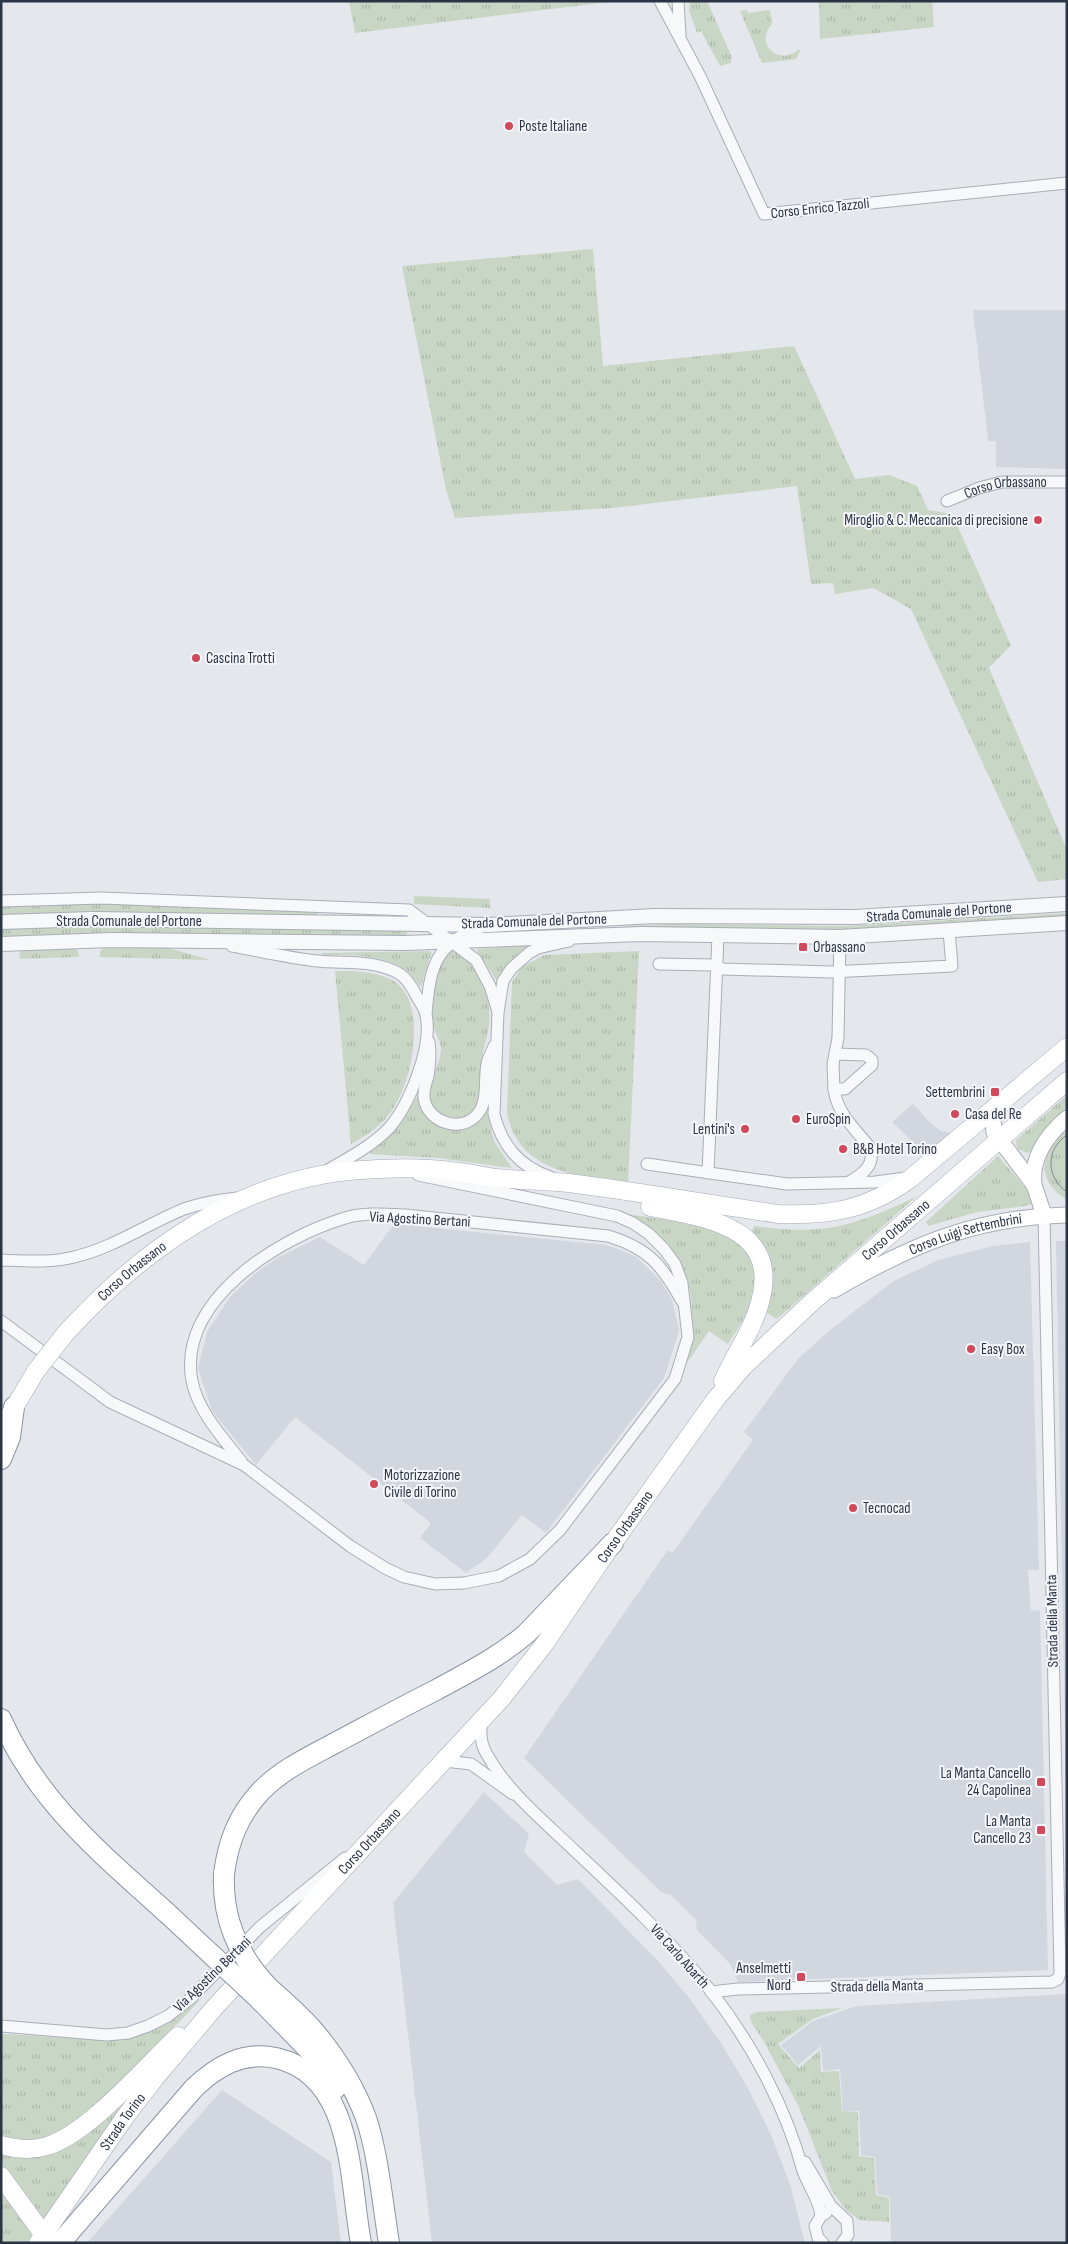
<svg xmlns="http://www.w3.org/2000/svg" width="1068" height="2244" font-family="'Sofia Sans Condensed',sans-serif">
  <defs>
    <pattern id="grass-tufts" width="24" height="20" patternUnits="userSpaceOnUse" patternTransform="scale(1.25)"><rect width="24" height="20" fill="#c9d6c5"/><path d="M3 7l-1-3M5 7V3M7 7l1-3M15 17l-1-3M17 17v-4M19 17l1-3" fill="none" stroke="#adb8ab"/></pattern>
  </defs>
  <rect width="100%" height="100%" fill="#e4e7ec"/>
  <!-- built -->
  <g fill="#d2d6de">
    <path d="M 973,310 L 1067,310 L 1067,469 L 996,467 L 996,441 L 988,441 Z"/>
    <path d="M 913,1104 L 930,1123 L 941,1131 L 963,1135 L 933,1161 L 892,1122 Z"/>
    <path d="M 394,1224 L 607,1245 L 635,1256 L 660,1280 L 672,1299 L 679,1331 L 664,1378 L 546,1533 L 522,1515 L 487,1558 L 466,1573 L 420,1538 L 431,1523 L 295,1417 L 256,1465 L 212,1411 L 198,1368 L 207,1332 L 230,1297 L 258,1271 L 279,1257 L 320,1237 L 364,1265 Z"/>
    <path d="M 1056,1241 L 1067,1241 L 1067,1844 Z"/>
    <path d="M 1030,1242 L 1039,1570 L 1028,1570 L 1031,1611 L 1040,1610 L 1048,1970 L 738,1982 L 731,1965 L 697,1930 L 696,1920 L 671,1895 L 661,1892 L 524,1758 L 667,1551 L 673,1552 L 753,1440 L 744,1432 L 798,1359 L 830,1330 L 894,1281 L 938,1260 L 993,1246 Z"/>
    <path d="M 484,1792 L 529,1834 L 524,1852 L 557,1885 L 578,1879 L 659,1962 L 690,1999 L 721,2043 L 748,2088 L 771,2135 L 790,2184 L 805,2243 L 432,2243 L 393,1903 Z"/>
    <path d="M 1067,1994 L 1067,2243 L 891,2243 L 890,2197 L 877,2194 L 875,2157 L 861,2155 L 859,2111 L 843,2111 L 840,2069 L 823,2071 L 821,2046 L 798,2065 L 781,2045 L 813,2021 L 857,2006 Z"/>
    <path d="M 222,2090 L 331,2162 L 341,2243 L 87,2243 Z"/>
  </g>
  <!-- grass -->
  <g fill="url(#grass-tufts)">
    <path d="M 349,1 L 617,1 L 355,33 Z"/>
    <path d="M 690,1 L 707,1 L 732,57 L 731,63 L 720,66 L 701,31 L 697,33 L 689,10 Z"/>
    <path d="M 819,1 L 932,1 L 934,27 L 820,39 Z"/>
    <path d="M 747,10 L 748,13 L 770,10 L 772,24 C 754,42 778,68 799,49 L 800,51 L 796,59 L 762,63 L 740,11 Z"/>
    <path d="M 593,249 L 603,366 L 794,346 L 855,479 L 889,475 L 917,486 L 928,510 L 952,514 L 1011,645 L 989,668 L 1067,850 L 1067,879 L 1038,882 L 911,609 L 873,588 L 835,594 L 833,583 L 811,584 L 797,486 L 612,508 L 455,518 L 446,490 L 402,266 Z"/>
    <path d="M 414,896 L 490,899 L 490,908 L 414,904 Z"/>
    <path d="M 83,903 L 301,910 L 318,913 L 318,916 L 1,915 L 1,906 Z"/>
    <path d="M 1067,913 L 1067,918 L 842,933 L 626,930 L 627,926 L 671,924 L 846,926 Z"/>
    <path d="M 114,925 L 407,929 L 407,937 L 114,934 L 1,937 L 1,928 Z"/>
    <path d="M 526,945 L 527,948 L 508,964 L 497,981 L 477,951 L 478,949 Z"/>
    <path d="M 106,946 L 164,947 L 211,960 L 100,957 L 100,951 Z"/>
    <path d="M 72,947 L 78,951 L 79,957 L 20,959 L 19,953 L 25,949 Z"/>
    <path d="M 454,949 C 479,966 492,995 489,1025 C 488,1036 483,1047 482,1059 C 481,1072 484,1087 480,1100 C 472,1125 449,1120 433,1109 C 422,1085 439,1072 441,1050 C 441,1041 436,1036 434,1028 C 430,1010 434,955 454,949 Z"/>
    <path d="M 430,951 L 432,953 L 429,959 L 421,987 C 416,982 412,975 406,970 C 383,954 349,955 322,955 L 321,953 Z"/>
    <path d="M 639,951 L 628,1184 C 578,1176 517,1172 507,1112 L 512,982 L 522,967 L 544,955 Z"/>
    <path d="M 335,971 C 354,971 378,971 395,982 C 428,1004 412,1080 394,1107 C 384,1124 368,1135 351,1144 Z"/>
    <path d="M 419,1094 L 440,1125 L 487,1111 L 494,1141 L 512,1168 L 438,1158 L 370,1154 L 370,1151 L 395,1129 Z"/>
    <path d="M 1067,1095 L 1067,1110 L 1052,1123 L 1034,1149 L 1027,1153 L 1017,1149 L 1016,1140 Z"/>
    <path d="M 1067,1127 L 1067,1200 C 1032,1178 1043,1152 1067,1127 Z"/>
    <path d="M 998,1156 L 1029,1192 L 1032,1200 L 1031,1204 L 1025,1206 L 977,1212 L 928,1226 L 926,1222 Z"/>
    <path d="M 917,1196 L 777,1319 L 765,1312 L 763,1252 L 752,1233 L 754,1226 C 823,1236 856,1226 917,1196 Z"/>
    <path d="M 626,1214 L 718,1227 L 746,1251 L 754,1268 L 756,1287 L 752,1306 L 728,1344 L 709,1331 L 687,1363 C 700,1292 691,1252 626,1214 Z"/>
    <path d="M 203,1997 L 112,2092 L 73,2126 L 37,2142 L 1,2140 L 1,2034 C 41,2035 120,2046 154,2029 C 172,2021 187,2009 203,1997 Z"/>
    <path d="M 842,2008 L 813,2019 L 778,2044 L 799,2068 L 820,2050 L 821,2072 L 839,2071 L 842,2111 L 858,2112 L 859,2156 L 874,2158 L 876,2195 L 889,2198 L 889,2222 L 860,2220 L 847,2211 L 832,2191 L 798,2105 L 763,2040 L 751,2022 L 750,2015 L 757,2012 Z"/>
    <path d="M 138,2086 L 43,2224 L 1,2166 L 1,2153 L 21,2156 Z"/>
    <path d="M 1,2189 L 35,2234 L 29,2243 L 1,2243 Z"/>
  </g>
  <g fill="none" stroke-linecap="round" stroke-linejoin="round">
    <!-- minor casing -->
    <g stroke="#a9aeb7" stroke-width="13">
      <g id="minor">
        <path d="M 660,1 L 700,76 L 764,214 L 1067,183"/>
        <path d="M 678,1 L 680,35"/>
        <path id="s1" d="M 947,501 L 979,488 L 1002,482 L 1067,482"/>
        <path d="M 1,901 L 102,898 L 409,910 L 476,960 L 490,986 L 498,1012"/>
        <path d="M 232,946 C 260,951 289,958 318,961 C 345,964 375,959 400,974 C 407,979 412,987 416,995 C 419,1001 425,1008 426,1015 C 433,1046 410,1104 389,1128 C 372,1146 347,1159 326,1171"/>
        <path d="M 659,964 L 712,965 L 723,969 L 831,972 L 952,966 L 949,931"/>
        <path d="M 426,1014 C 430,968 434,943 482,927"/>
        <path d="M 429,1042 C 431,1054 430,1064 428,1076 C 426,1083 423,1091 424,1098 C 428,1125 467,1135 481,1109 C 488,1096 484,1078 487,1064 C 488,1058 492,1052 494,1046"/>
        <path d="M 835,1054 L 866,1055 L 872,1060 L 872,1065 L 845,1089 L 834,1089 L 833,1064 L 838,1038 L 840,937"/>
        <path d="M 834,1089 C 837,1113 854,1128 869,1146 C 877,1164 863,1174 849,1182"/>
        <path d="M 647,1164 L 787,1184 L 875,1182 L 906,1178"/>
        <path d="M 708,1173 L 718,936"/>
        <path d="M 550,1177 C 519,1166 502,1146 494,1114 L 498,1012 L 503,981 L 511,969 L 529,953 L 538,948 L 569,941"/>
        <path d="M 1,1260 C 26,1261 50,1263 74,1257 C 113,1248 147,1224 184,1209 C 201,1203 219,1200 237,1198"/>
        <path d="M 1,1321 L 110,1402 L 244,1465 L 350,1546 L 385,1568 L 404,1577 L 435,1584 L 464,1583 L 499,1576 L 530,1559 L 560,1530 L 675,1379 L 688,1337 L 682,1283 L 675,1264 L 664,1249 L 649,1234 L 633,1223 L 617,1216 L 418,1175"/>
        <path d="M 241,1461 C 222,1437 198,1411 192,1381 C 177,1300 279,1238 345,1218 C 364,1212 386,1214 405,1215 L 608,1236 C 648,1248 662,1265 682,1301"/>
        <path d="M 481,1721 C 481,1732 480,1741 485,1751 C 506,1791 544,1821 576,1852 C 623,1896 670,1940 710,1990 C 751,2042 786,2107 803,2171 C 808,2185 820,2201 821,2216"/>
        <path d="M 444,1761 L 471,1764 L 513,1794"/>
        <path d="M 711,1992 L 738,1989 L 1052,1982 L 1058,1979 L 1060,1973 L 1044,1215"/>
        <path d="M 1,2026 L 107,2035 L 128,2033 L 148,2026 L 168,2016 L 191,1998 L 260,1927 L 345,1858"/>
        <path d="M 805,2162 L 831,2206 L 847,2221 L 848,2235 L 842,2243"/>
        <path d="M 823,2243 L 818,2238 L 815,2226 L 821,2216 L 826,2213"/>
      </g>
    </g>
    <!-- tertiary casing -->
    <g stroke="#a9aeb7" stroke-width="16">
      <g id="tertiary">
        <path d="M 1,922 L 93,919 L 489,925 L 654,916 L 855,917 L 1067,904"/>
        <path d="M 1,944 L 111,940 L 405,943 L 641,934 L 840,937 L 1067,923"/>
      </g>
    </g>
    <!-- secondary casing -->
    <g stroke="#a9aeb7" stroke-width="17">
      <g id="secondary">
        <path d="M 1003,1103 L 993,1118 L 994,1132 L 1034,1185 L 1044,1215"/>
        <path d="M 1034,1185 C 1031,1158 1047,1135 1067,1118"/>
        <path id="s2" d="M 834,1290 C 911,1245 976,1217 1067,1215"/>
      </g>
    </g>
    <!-- primary casing -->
    <g stroke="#a3abb8" stroke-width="19">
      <g id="primary">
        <path d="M 650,1207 C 708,1218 785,1227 758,1309 C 750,1334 734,1356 723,1381"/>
        <path id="s3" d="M 65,1334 C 142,1249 243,1177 362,1170 C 391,1168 421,1167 450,1171 C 466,1172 481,1176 496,1178 C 520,1180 545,1181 569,1183 C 639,1192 709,1204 779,1214 C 831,1216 869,1209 911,1178 L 1067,1047"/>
        <path d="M 8,1418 L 36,1371"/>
        <path d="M 1,2145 C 17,2149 31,2151 47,2146 C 88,2134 145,2067 178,2036"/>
        <path d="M 1,2176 L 49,2242"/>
        <path id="s4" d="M 38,2243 L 125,2117 L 155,2078 L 215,2007 L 502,1698 L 543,1646 L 613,1543 L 715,1400 L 743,1367 L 811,1303 L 1067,1081"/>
      </g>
    </g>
    <!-- motorway casing -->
    <g stroke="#8b94a3" stroke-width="22">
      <g id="motorway">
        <path d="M 1,1459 L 10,1437 L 14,1407"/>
        <path d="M 1,1719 C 39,1804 102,1854 168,1914"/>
        <path d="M 224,1874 C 228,1842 238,1816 260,1792 C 281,1770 309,1757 335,1743 C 369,1725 402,1707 436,1690 C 467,1673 499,1657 526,1634 L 613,1543"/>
        <path d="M 269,1988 C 284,2001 300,2015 313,2030 C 335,2056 354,2086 366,2118 C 378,2153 383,2206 389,2243"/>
        <path d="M 259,1999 L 309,2050 L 336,2088"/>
        <path d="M 60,2243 L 194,2088 C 217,2066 243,2051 276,2058 C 355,2076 349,2181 361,2243"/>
      </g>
    </g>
    <!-- minor -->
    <use href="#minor" stroke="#f7f8fa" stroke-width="11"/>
    <!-- tertiary -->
    <use href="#tertiary" stroke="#f7f8fa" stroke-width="14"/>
    <!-- secondary -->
    <use href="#secondary" stroke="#fff" stroke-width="15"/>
    <!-- primary -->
    <use href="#primary" stroke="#fff" stroke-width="18"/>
    <!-- motorway -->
    <use href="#motorway" stroke="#fff" stroke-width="20"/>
    <!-- tram -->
    <path stroke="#7d8696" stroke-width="1" d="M 1067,1135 C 1045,1149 1046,1178 1067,1192"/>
    <!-- primary-bridge casing -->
    <g stroke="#a3abb8" stroke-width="19" stroke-linecap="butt">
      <path id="primary-bridge" d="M 36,1371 L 65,1334"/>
    </g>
    <!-- motorway-bridge casing -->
    <g stroke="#8b94a3" stroke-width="22" stroke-linecap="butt">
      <g id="motorway-bridge">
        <path d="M 224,1874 C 222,1918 238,1956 269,1988"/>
        <path d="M 168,1914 L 259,1999"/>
      </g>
    </g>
    <!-- primary-bridge -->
    <use href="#primary-bridge" stroke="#fff" stroke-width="18"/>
    <!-- motorway-bridge -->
    <use href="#motorway-bridge" stroke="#fff" stroke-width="20"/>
  </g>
  <!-- markers -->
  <g fill="#d1495b" stroke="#f4f6f9" stroke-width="2">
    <circle cx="509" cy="126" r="5"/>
    <circle cx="1038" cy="520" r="5"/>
    <circle cx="196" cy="658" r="5"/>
    <rect x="798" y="942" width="10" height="10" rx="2.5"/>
    <rect x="990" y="1087" width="10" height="10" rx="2.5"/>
    <circle cx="955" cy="1114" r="5"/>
    <circle cx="796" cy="1119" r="5"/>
    <circle cx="745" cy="1129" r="5"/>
    <circle cx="843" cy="1149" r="5"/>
    <circle cx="971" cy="1349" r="5"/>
    <circle cx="374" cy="1484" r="5"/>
    <circle cx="853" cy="1508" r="5"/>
    <rect x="1036" y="1777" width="10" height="10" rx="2.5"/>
    <rect x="1036" y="1825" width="10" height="10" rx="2.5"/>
    <rect x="796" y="1972" width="10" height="10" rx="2.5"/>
  </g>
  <g text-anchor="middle" stroke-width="4" stroke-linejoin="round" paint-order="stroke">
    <!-- poi labels -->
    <g font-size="15" fill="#2b3445" stroke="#f4f6f9" text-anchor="start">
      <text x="519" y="131">Poste Italiane</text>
      <text x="1028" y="525" text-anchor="end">Miroglio &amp; C. Meccanica di precisione</text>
      <text x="206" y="663">Cascina Trotti</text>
      <text x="813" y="952">Orbassano</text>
      <text x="985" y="1097" text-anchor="end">Settembrini</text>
      <text x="965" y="1119">Casa del Re</text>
      <text x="806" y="1124">EuroSpin</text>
      <text x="735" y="1134" text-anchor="end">Lentini's</text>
      <text x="853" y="1154">B&amp;B Hotel Torino</text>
      <text x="981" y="1354">Easy Box</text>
      <text x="384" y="1480">Motorizzazione<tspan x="384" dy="17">Civile di Torino</tspan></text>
      <text x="863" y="1513">Tecnocad</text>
      <text x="1031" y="1778" text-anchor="end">La Manta Cancello<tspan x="1031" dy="17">24 Capolinea</tspan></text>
      <text x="1031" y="1826" text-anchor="end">La Manta<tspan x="1031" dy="17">Cancello 23</tspan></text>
      <text x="791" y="1973" text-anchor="end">Anselmetti<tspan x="791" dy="17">Nord</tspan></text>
    </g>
    <!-- street labels -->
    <g font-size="15" fill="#2b3445" stroke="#f4f6f9">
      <text transform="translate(820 208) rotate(-6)" y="5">Corso Enrico Tazzoli</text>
      <text dy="5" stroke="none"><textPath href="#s1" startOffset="61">Corso Orbassano</textPath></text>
      <text transform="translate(939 912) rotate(-4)" y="5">Strada Comunale del Portone</text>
      <text x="129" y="926">Strada Comunale del Portone</text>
      <text transform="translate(534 921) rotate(-2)" y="5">Strada Comunale del Portone</text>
      <text transform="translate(420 1219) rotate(3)" y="5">Via Agostino Bertani</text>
      <text dy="5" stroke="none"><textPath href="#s4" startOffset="1332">Corso Orbassano</textPath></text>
      <text dy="5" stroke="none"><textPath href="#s2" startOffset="144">Corso Luigi Settembrini</textPath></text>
      <text dy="5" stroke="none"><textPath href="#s3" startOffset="92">Corso Orbassano</textPath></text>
      <text dy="5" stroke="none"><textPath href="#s4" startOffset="928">Corso Orbassano</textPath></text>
      <text transform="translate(1052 1621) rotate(-91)" y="5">Strada della Manta</text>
      <text dy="5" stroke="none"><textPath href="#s4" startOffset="522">Corso Orbassano</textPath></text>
      <text transform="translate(680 1956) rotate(48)" y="5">Via Carlo Abarth</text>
      <text transform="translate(212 1974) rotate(-44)" y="5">Via Agostino Bertani</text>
      <text transform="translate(877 1986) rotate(-1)" y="5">Strada della Manta</text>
      <text dy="5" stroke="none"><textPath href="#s4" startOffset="148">Strada Torino</textPath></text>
    </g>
  </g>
  <!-- border -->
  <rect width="1068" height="2244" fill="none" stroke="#2b3445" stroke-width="5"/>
</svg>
